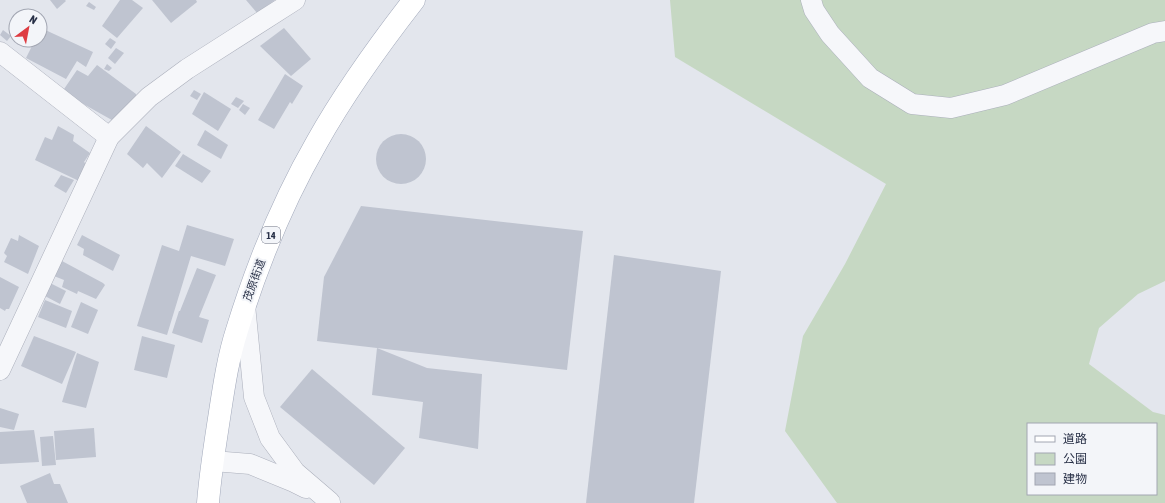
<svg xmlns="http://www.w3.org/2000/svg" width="1165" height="503" font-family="'Asap Condensed','Noto Sans JP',sans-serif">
  <rect width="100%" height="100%" fill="#e3e6ed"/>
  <!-- green -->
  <path fill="#c6d8c3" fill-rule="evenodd" d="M 670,0 L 1165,0 L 1165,281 L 1138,294 L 1099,328 L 1089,364 L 1153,412 L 1165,415 L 1165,503 L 837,503 L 785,431 L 803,336 L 845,264 L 886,184 L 675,57 ZM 1028,424 L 1156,424 L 1156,494 L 1028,494 Z"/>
  <!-- building -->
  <g fill="#bfc4d0">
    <path d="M 50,0 L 65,0 L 66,1 L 57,9 Z"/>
    <path d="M 120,0 L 132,0 L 143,8 L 117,38 L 102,26 Z"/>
    <path d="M 152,0 L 196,0 L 197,2 L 171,23 Z"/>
    <path d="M 246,0 L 275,0 L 257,13 Z"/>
    <path d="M 89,2 L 96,7 L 94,10 L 86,6 Z"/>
    <path d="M 41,28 L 93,52 L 86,67 L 77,61 L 66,79 L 26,58 L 35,40 L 40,40 Z"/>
    <path d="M 284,28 L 311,59 L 291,76 L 260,46 Z"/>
    <path d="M 3,30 L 11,36 L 7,41 L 0,35 Z"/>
    <path d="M 110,38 L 116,42 L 111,49 L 105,44 Z"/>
    <path d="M 116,48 L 124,53 L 115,64 L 108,58 Z"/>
    <path d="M 107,64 L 112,68 L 109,71 L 104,69 Z"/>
    <path d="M 97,65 L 136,94 L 137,104 L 119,124 L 62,92 L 77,70 L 88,76 Z"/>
    <path d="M 285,74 L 303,86 L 292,104 L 290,102 L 274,129 L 258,120 Z"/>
    <path d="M 194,90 L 201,94 L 197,100 L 190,96 Z"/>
    <path d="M 204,92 L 231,109 L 218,131 L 192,114 Z"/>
    <path d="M 236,97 L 244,101 L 238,108 L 231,104 Z"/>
    <path d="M 243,104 L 250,108 L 245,115 L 239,110 Z"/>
    <path d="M 58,126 L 74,135 L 73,141 L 90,153 L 84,162 L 88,166 L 79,181 L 35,160 L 45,137 L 52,140 Z"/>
    <path d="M 146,126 L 181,152 L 162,178 L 147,163 L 143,168 L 127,154 Z"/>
    <path d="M 205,130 L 228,145 L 221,159 L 197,145 Z"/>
    <circle cx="401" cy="159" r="25"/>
    <path d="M 183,154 L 211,171 L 202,183 L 175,166 Z"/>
    <path d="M 61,175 L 74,180 L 66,193 L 54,186 Z"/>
    <path d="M 361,206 L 583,231 L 567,370 L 317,341 L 324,277 Z"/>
    <path d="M 187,225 L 234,239 L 225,266 L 191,256 L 167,335 L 137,326 L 162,245 L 179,251 Z"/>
    <path d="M 19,235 L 39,246 L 28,274 L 4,262 L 7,256 L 4,253 L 11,238 L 18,241 Z"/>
    <path d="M 82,235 L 120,255 L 113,271 L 83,255 L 84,249 L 77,245 Z"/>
    <path d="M 614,255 L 721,271 L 694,503 L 586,503 Z"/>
    <path d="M 62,261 L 103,283 L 105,285 L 96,299 L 78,291 L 77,294 L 62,287 L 64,280 L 54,276 Z"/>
    <path d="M 197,268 L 216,275 L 199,317 L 209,320 L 202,343 L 172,333 L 179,311 L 180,311 Z"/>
    <path d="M 0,277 L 19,287 L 9,309 L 6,309 L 5,311 L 0,308 Z"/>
    <path d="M 48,282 L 66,291 L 60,304 L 43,295 Z"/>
    <path d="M 45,300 L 72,311 L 66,328 L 38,317 Z"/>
    <path d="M 81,302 L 98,310 L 88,334 L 71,327 Z"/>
    <path d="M 34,336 L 76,352 L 62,384 L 21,366 Z"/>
    <path d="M 142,336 L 175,345 L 167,378 L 134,370 Z"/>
    <path d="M 377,348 L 427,368 L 482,374 L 478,449 L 419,438 L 423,402 L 372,395 Z"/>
    <path d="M 77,353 L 99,362 L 86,408 L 62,402 Z"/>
    <path d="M 312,369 L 405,448 L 374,485 L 280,407 Z"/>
    <path d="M 0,408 L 19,414 L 14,430 L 0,427 Z"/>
    <path d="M 94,428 L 96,457 L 56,460 L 54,431 Z"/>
    <path d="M 34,430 L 39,462 L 0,464 L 0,432 Z"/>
    <path d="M 53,436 L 56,465 L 42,466 L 40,437 Z"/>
    <path d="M 50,473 L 54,484 L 60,484 L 68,503 L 27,503 L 20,486 Z"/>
  </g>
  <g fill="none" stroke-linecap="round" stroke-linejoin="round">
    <!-- minor casing -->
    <g stroke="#abafbb" stroke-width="21">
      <g id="minor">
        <path d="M 811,0 L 814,10 L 830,34 L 870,78 L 912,104 L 951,108 L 1005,95 L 1153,33 L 1165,31"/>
        <path d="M 0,52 L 109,137"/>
        <path d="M 245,305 L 254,397 L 270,438 L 295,472 L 330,502"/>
        <path d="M 0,370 L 109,137 L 149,97 L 187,69 L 295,0"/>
        <path d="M 213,461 L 250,464 L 294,482 L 306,488"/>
      </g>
    </g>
    <!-- major casing -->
    <g stroke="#a1a8ba" stroke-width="23">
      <path id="major" d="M 208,503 C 210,477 214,451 218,425 C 223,393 227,361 237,330 C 257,265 283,201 317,142 C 345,92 379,45 414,0"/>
    </g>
    <!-- minor -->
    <use href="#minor" stroke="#f6f7fa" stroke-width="20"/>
    <!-- major -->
    <use href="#major" stroke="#fff" stroke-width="22"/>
  </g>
  <g text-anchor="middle" stroke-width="4" stroke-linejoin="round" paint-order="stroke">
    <!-- shield labels -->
    <rect fill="#f3f5f9" stroke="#656b7c" stroke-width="1" x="262" y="227" width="18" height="16" rx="3"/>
    <g font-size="10" font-weight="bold" fill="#283047">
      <text x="271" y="239">14</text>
    </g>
    <!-- street labels -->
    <g font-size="11" fill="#283047" stroke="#f3f5f9">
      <text transform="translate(254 280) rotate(-70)" y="4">茂原街道</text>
    </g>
  </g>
  <!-- legend -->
  <rect x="1027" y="423" width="130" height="72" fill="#f3f5f9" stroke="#a2a6b2"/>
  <rect x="1035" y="436" width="20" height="6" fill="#ffffff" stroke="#a2a6b2"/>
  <text x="1063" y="443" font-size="12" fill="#283047">道路</text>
  <rect x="1035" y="453" width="20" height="12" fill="#c6d8c3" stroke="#a2a6b2"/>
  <text x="1063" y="463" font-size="12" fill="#283047">公園</text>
  <rect x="1035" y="473" width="20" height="12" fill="#bfc4d0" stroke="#a2a6b2"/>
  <text x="1063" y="483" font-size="12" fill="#283047">建物</text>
  <!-- north arrow -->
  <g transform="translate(28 28) rotate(32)"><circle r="19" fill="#f3f5f9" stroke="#a2a6b2"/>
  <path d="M0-3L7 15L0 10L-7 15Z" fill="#de3c42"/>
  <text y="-6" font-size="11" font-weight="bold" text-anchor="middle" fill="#283047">N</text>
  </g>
</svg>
